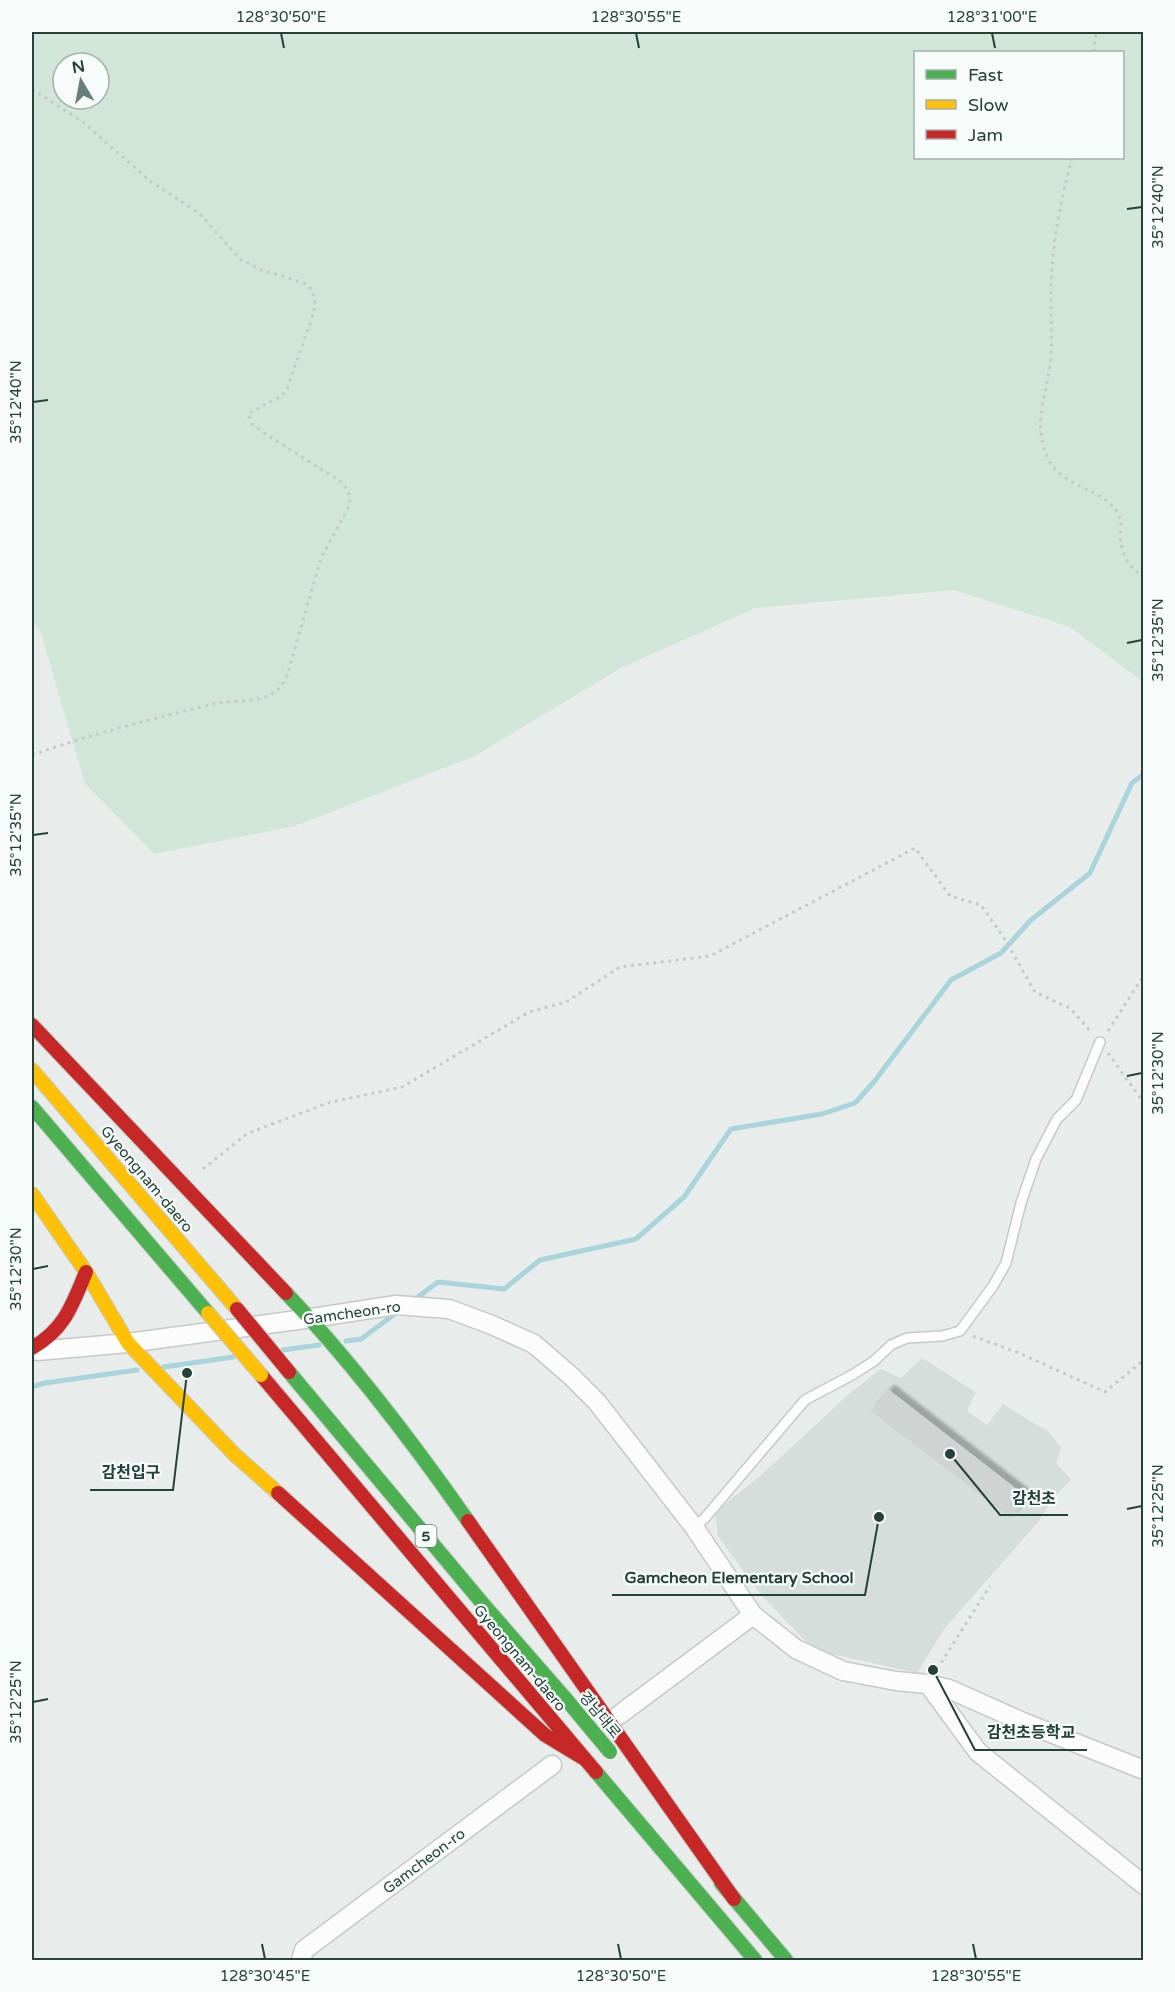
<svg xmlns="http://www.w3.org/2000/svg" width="1175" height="1992" font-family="'Varela Round','Noto Sans KR',sans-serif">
  <defs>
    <filter id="shadow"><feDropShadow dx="5.5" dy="-5.5" stdDeviation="1.5" flood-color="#0004"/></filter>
  </defs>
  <rect width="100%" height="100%" fill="#e8edeb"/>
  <!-- built -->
  <path fill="#d6dedb" d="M 922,1358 L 976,1392 L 967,1411 L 987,1425 L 1003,1404 L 1049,1432 L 1061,1447 L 1056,1463 L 1071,1480 L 1054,1497 L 1039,1521 L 945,1628 L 917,1673 L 814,1650 L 761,1595 L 718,1536 L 715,1512 L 759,1477 L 849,1394 L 881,1369 L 901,1378 Z"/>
  <!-- green -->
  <path fill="#d1e6d8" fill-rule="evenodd" d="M 32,32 L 1143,32 L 1143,682 L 1070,627 L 954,590 L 756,608 L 621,668 L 475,756 L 295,826 L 154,854 L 85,784 L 41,633 L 32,621 ZM 916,52 L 1122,52 L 1122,158 L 916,158 ZM 63,63 L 99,63 L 99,99 L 63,99 Z"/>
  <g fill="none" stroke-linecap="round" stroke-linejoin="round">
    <!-- stream -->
    <g stroke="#a9d4db" stroke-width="5">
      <path d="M 414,1300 L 438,1282 L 504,1289 L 540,1260 L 636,1239 L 684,1197 L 731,1129 L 822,1114 L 855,1103 L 873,1083 L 951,980 L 1001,953 L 1031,920 L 1090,873 L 1132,783 L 1144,774"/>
      <path d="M 346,1341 L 361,1339 L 399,1311"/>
      <path d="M 283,1350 L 319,1345"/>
      <path d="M 164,1367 L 233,1357"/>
      <path d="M 32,1387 L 45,1383 L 137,1370"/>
    </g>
  </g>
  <!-- building -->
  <path fill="#cfd4d2" filter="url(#shadow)" d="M 889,1390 L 1028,1498 L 1011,1518 L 870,1411 Z"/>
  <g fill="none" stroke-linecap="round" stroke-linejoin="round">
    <!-- lane casing -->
    <g stroke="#c5cac8" stroke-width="12">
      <path id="lane" d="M 694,1527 L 704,1519 L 805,1400 L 852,1375 L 874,1361 L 891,1345 L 907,1338 L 942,1336 L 960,1331 L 993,1286 L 1006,1263 L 1021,1203 L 1036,1159 L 1057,1119 L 1076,1100 L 1100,1042"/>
    </g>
    <!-- street casing -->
    <g stroke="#c5cac8" stroke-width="21">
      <g id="street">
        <path d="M 37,1351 L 128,1343 L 312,1318 L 396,1305 L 449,1309 L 492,1325 L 534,1344 L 571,1376 L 597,1402 L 694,1527 L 753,1615 L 796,1649 L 843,1671 L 896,1681 L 928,1684 L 949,1689 L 1023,1722 L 1144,1770"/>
        <path d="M 928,1684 L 978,1752 L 1144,1885"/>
        <path d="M 619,1715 L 753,1615"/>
        <path d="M 301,1960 L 304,1950 L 552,1765"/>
      </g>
    </g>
    <!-- fast casing -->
    <g stroke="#c3ccc9" stroke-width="16">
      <g id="fast">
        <path d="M 32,1107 L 208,1313"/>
        <path d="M 286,1293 C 353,1363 412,1441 468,1521"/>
        <path d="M 289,1372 L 483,1604 L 565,1698"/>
        <path d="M 596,1772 L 755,1960"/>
        <path d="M 721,1883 L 786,1960"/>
      </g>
    </g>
    <!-- slow casing -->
    <g stroke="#c3ccc9" stroke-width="16">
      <g id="slow">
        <path d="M 32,1070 L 237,1309"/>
        <path d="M 32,1194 L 86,1272 L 128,1343 L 234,1454 L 278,1493"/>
      </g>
    </g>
    <!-- jam casing -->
    <g stroke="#c3ccc9" stroke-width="16">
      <g id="jam">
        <path d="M 32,1025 L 286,1293"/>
        <path d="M 32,1348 C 65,1329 72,1305 86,1272"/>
        <path d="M 261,1375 L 596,1772"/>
        <path d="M 278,1493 L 545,1735 L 583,1758"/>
        <path d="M 468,1521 L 734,1899"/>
      </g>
    </g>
    <!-- path -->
    <g stroke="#c3ccca" stroke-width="3" stroke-dasharray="3 4.5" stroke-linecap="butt">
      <path d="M 1094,52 L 1096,32"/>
      <path d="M 32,89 L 84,123 L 150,181 L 200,214 L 240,259 L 259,269 L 304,283 L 311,289 L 315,299 L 314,312 L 287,389 L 281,396 L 248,414 L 252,424 L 264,433 L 340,481 L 348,490 L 350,498 L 348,508 L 321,558 L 287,676 C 283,683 279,690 272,694 C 255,703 232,700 213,704 C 152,719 91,734 32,755"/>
      <path d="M 1072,158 C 1061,200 1052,244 1051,287 C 1050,310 1053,333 1051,356 C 1048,393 1030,426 1050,462 C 1065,487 1100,489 1115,509 C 1126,523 1118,530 1121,544 C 1123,556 1131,571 1144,575"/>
      <path d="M 1108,1031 L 1144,975"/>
      <path d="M 1108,1053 L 1144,1103"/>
      <path d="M 203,1169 L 248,1133 L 328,1103 L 402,1087 L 529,1012 L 566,1002 L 620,967 L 710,956 L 915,848 L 950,896 L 981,905 L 1004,938 L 1035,992 L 1071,1009 L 1091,1032"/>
      <path d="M 973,1336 L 1019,1353 L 1105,1392 L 1144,1360"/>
      <path d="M 937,1669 L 990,1586"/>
    </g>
    <!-- lane -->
    <use href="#lane" stroke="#fcfcfc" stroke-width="9"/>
    <!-- street -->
    <use href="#street" stroke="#fcfcfc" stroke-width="18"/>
    <!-- fast -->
    <use href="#fast" stroke="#4caf50" stroke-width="14"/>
    <!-- slow -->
    <use href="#slow" stroke="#ffc107" stroke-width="14"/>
    <!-- jam -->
    <use href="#jam" stroke="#c62828" stroke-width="14"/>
    <!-- fast-bridge casing -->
    <g stroke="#c3ccc9" stroke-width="16" stroke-linecap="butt">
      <path id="fast-bridge" d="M 565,1698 L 610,1752"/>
    </g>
    <!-- slow-bridge casing -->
    <g stroke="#c3ccc9" stroke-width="16" stroke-linecap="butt">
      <path id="slow-bridge" d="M 208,1313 L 261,1375"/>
    </g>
    <!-- jam-bridge casing -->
    <g stroke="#c3ccc9" stroke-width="16" stroke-linecap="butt">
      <path id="jam-bridge" d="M 237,1309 L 289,1372"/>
    </g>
    <!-- fast-bridge -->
    <use href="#fast-bridge" stroke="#4caf50" stroke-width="14"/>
    <!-- slow-bridge -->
    <use href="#slow-bridge" stroke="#ffc107" stroke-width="14"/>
    <!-- jam-bridge -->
    <use href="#jam-bridge" stroke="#c62828" stroke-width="14"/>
  </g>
  <!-- ticks -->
  <path fill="none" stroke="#24423a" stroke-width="2" d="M 281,33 L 284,48M 636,33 L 639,48M 992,33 L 995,48M 1127,209 L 1142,207M 33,402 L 48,400M 1127,643 L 1142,640M 33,835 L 48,833M 1127,1076 L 1142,1073M 33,1269 L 48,1266M 1127,1509 L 1142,1506M 33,1702 L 48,1699M 262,1944 L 265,1959M 618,1944 L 621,1959M 973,1944 L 976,1959"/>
  <g text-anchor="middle" stroke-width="4.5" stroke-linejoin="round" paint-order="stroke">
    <!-- shield labels -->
    <rect fill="#f7fbf9" stroke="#637a73" stroke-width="1.5" x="415.5" y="1525" width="21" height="22" rx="4.5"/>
    <g font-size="14" font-weight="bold" fill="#24423a">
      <text x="426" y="1541">5</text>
    </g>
    <!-- street labels -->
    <g font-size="15" fill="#24423a" stroke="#f7fbf9">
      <text transform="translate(147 1179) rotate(50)" y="5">Gyeongnam-daero</text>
      <text transform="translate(352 1313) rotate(-8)" y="5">Gamcheon-ro</text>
      <text transform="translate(520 1658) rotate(50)" y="5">Gyeongnam-daero</text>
      <text transform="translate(600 1715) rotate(50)" y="5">경남대로</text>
      <text transform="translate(424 1861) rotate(-37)" y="5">Gamcheon-ro</text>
    </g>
  </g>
  <!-- callouts -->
  <path fill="none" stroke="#24423a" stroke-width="2" d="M187 1373L173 1490H90M950 1454L1000 1515H1068M879 1517L865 1595H612M933 1670L975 1750H1087"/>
  <g fill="#24423a" stroke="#f7fbf9" stroke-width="2">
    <circle cx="187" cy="1373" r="6"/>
    <circle cx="950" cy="1454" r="6"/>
    <circle cx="879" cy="1517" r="6"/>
    <circle cx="933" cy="1670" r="6"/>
  </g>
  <g font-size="16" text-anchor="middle" font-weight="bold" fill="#24423a" stroke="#f7fbf9" stroke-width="4.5" stroke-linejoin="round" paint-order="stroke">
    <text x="131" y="1478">감천입구</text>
    <text x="1034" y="1504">감천초</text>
    <text x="739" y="1583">Gamcheon Elementary School</text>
    <text x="1031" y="1738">감천초등학교</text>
  </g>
  <!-- border -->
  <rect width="1175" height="1992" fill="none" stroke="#f7fbf9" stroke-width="66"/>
  <!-- legend -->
  <rect x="914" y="51" width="210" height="108" fill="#f7fbf9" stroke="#a3b1ad" stroke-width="1.5"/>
  <rect x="926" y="70" width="30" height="9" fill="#4caf50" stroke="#a3b1ad" stroke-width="1.5"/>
  <text x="968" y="81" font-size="18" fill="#24423a">Fast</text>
  <rect x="926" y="100" width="30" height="9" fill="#ffc107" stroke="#a3b1ad" stroke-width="1.5"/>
  <text x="968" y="111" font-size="18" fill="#24423a">Slow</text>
  <rect x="926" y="130" width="30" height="9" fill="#c62828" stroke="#a3b1ad" stroke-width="1.5"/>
  <text x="968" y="141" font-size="18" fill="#24423a">Jam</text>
  <!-- north arrow -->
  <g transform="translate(81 81) rotate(350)"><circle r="28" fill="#f7fbf9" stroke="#a3b1ad" stroke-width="1.5"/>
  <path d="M0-4.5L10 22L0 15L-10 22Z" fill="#697e78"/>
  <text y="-9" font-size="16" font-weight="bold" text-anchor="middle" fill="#24423a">N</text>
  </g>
  <rect x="33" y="33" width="1109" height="1926" fill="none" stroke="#24423a" stroke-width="2"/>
  <g font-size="15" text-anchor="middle" fill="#24423a">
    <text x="281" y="22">128°30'50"E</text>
    <text x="636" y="22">128°30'55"E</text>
    <text x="992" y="22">128°31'00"E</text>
    <text transform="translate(1158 207) rotate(-90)" y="5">35°12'40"N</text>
    <text transform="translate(16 402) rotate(-90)" y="5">35°12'40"N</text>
    <text transform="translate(1158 640) rotate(-90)" y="5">35°12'35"N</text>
    <text transform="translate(16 835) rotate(-90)" y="5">35°12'35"N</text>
    <text transform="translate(1158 1073) rotate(-90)" y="5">35°12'30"N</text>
    <text transform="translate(16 1269) rotate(-90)" y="5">35°12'30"N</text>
    <text transform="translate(1158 1506) rotate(-90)" y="5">35°12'25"N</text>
    <text transform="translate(16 1702) rotate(-90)" y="5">35°12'25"N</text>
    <text x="265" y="1981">128°30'45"E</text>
    <text x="621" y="1981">128°30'50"E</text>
    <text x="976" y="1981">128°30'55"E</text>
  </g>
</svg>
